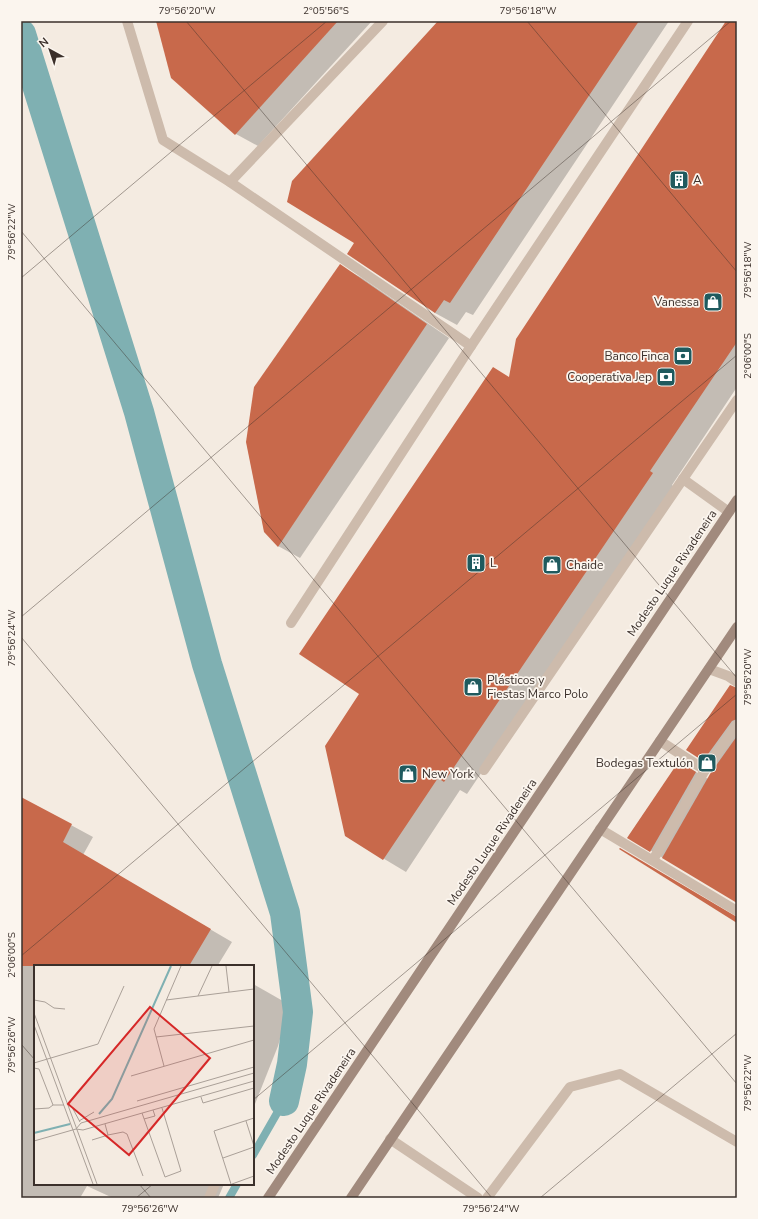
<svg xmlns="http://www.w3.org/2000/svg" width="758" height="1219" font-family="'Nunito Sans',sans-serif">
  <rect width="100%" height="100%" fill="#f4ebe1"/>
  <!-- shadow -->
  <g fill="#0003">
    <path d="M 158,21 L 372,21 L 258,146 L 236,134 Z"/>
    <path d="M 440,21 L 669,21 L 473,315 L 466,312 L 457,325 L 435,313 L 356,243 Z"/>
    <path d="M 727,21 L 737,21 L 737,387 L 672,485 L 674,487 L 467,794 L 460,790 L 406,872 L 346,836 L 360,694 L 510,378 Z"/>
    <path d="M 340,266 L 362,278 L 449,338 L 300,558 L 278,546 Z"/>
    <path d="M 737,690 L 737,902 L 628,837 L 679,762 L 708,779 L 716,767 L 688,750 Z"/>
    <path d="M 21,798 L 93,837 L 83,855 L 232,942 L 218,965 L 220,966 L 35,966 L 35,1184 L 224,1184 L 218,1198 L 113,1198 L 87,1186 L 80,1198 L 21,1198 Z"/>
    <path d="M 253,984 L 290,1005 L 278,1046 L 253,1109 Z"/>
  </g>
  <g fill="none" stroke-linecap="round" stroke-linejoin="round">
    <!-- stream -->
    <g stroke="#7fb0b2" stroke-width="8">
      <path d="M 253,1155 L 284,1101"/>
      <path d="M 229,1198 L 237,1184"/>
    </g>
    <!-- canal -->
    <path stroke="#7fb0b2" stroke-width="30" d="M 21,34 L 139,412 L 207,664 L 285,913 L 298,1012 L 292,1064 L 284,1101"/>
  </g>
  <!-- building -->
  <g fill="#c8694b">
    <path d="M 156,21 L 338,21 L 235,135 L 171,78 Z"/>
    <path d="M 438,21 L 639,21 L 450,303 L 444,300 L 435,313 L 347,254 L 354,243 L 287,202 L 292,181 Z"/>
    <path d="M 726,21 L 737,21 L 737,342 L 650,471 L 653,473 L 444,782 L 438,778 L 383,860 L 345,836 L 325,746 L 359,694 L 299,654 L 493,367 L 509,377 L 516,339 Z"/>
    <path d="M 340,264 L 427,324 L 278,547 L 264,532 L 246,442 L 254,387 Z"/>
    <path d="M 730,685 L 737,688 L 737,719 L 732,721 L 703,761 L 686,750 Z"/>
    <path d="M 737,736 L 737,903 L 662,858 L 710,774 Z"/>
    <path d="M 679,761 L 696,772 L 650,852 L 627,838 Z"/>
    <path d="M 21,797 L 72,824 L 63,842 L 211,929 L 189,966 L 21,966 Z"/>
    <path d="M 620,848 L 737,917 L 737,923 L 619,849 Z"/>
  </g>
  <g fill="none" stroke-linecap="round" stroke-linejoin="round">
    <!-- lane -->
    <g stroke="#cdbbac" stroke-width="10">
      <path d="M 127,21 L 163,140 L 230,182 L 471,346"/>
      <path d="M 230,182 L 383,21"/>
      <path d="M 683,479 L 729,512"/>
      <path d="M 291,623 L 471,346 L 688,21"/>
      <path d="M 709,669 L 728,676 L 737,682"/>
      <path d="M 484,770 L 737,400"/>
      <path d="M 705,770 L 737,725"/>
      <path d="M 600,829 L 737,911"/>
      <path d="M 653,860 L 705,770 L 660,741"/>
      <path d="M 390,1139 L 478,1198"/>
      <path d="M 209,1198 L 215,1184"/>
      <path d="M 487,1198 L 570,1087 L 620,1074 L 737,1142"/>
    </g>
    <!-- secondary -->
    <g stroke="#a18a7d" stroke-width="10">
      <path d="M 268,1198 L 737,500"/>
      <path d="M 351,1198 L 737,627"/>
    </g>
  </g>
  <!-- ticks -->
  <path fill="none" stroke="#3b302b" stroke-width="1" stroke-opacity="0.45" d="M 186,21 L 737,678M 527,21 L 737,272M 21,231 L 737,1084M 21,278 L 327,21M 21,617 L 731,21M 21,637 L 492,1198M 21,956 L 737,355M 21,1044 L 35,1060M 253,1100 L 737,694M 139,1184 L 151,1198M 136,1198 L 153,1184M 540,1198 L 737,1033"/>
  <!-- icons -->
  <defs>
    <g id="building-square" transform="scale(1)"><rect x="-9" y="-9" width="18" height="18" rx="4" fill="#1f5a5e" stroke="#fbf5ee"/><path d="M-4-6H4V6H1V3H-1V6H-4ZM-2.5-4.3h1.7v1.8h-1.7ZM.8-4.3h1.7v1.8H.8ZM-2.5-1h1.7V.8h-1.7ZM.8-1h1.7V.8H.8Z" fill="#fff"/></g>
    <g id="shop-square" transform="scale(1)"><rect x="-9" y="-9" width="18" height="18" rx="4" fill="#1f5a5e" stroke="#fbf5ee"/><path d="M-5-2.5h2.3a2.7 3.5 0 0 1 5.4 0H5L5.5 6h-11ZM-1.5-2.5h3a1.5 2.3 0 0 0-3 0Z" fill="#fff"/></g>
    <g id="bank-square" transform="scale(1)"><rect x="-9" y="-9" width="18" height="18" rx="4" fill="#1f5a5e" stroke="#fbf5ee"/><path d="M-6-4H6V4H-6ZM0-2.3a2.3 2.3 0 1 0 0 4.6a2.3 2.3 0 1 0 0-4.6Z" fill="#fff"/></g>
  </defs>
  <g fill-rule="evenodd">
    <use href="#building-square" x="679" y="180"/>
    <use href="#shop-square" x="713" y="302"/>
    <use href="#bank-square" x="683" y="356"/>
    <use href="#bank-square" x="666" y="377"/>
    <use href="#building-square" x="476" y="563"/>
    <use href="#shop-square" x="552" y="565"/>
    <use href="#shop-square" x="473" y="687"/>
    <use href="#shop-square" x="707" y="763"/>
    <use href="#shop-square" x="408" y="774"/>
  </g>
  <g text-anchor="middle" stroke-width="3.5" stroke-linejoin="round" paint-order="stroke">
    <!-- poi labels -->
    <g font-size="12" fill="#3b302b" stroke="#fbf5ee" text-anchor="start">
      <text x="693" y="184">A</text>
      <text x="699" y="306" text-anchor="end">Vanessa</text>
      <text x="669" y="360" text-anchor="end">Banco Finca</text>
      <text x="652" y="381" text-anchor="end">Cooperativa Jep</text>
      <text x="490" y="567">L</text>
      <text x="566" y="569">Chaide</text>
      <text x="487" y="684">Plásticos y<tspan x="487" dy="14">Fiestas Marco Polo</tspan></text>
      <text x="693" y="767" text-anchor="end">Bodegas Textulón</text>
      <text x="422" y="778">New York</text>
    </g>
    <!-- street labels -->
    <g font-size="12" fill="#3b302b" stroke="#fbf5ee">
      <text transform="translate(672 573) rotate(-56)" y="4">Modesto Luque Rivadeneira</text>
      <text transform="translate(492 842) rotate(-56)" y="4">Modesto Luque Rivadeneira</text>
      <text transform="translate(311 1111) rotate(-56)" y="4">Modesto Luque Rivadeneira</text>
    </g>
  </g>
  <!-- overview -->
  <g transform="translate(34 965)">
    <rect width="220" height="220" fill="#f4ebe1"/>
    <path fill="none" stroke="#7fb0b2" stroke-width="2" d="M 65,149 L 78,134 L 137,1M 0,168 L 36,159"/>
    <path fill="none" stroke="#aaa098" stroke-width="1" d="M 192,1 L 195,27M 164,31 L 178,1M 0,35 L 11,37 L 20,43 L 31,44M 132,35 L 220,24M 0,48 L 63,219M 0,60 L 59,219M 122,72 L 220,61M 0,98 L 64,79 L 90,21M 130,101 L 120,64 L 147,1M 0,103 L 5,104 L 19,140 L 30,140M 97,111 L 220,75M 167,132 L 169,138 L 220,123M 103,136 L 220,102M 0,144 L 15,143 L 19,140M 39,144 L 46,157M 108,148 L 131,212 L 147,206 L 128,143M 110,154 L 121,151 L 119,145M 45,156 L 60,147M 212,156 L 220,181M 42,164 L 49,165 L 220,116M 74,170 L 89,167 L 93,169 L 109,211M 58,175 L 74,170 L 71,159M 0,176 L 42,164 L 47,158 L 220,108M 189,193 L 220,182M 197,219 L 180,166 L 220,153M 198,219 L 220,211"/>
    <path fill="#d62828" fill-opacity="0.15" stroke="#d62828" stroke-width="2" d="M 116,42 L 176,93 L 95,190 L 34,139 Z"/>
    <rect width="220" height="220" fill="none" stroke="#3b302b" stroke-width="2"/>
  </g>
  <!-- border -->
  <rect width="758" height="1219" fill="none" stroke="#fbf5ee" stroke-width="44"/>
  <!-- north arrow -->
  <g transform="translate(50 50) rotate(320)" stroke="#fbf5ee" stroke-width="3" paint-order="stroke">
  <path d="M0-3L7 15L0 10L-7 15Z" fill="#3b302b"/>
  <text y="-6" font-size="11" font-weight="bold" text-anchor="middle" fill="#3b302b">N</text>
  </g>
  <rect x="22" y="22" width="714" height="1175" fill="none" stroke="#3b302b" stroke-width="1.5"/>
  <g font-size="10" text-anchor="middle" fill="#3b302b">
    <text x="187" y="14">79°56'20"W</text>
    <text x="326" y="14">2°05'56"S</text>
    <text x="528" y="14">79°56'18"W</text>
    <text transform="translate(11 232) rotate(-90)" y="4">79°56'22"W</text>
    <text transform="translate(747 270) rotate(-90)" y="4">79°56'18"W</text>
    <text transform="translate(747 356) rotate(-90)" y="4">2°06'00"S</text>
    <text transform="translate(11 638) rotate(-90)" y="4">79°56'24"W</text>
    <text transform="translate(747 677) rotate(-90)" y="4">79°56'20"W</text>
    <text transform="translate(11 955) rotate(-90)" y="4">2°06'00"S</text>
    <text transform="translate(11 1045) rotate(-90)" y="4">79°56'26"W</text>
    <text transform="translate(747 1083) rotate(-90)" y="4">79°56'22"W</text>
    <text x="150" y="1212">79°56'26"W</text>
    <text x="491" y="1212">79°56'24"W</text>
  </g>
</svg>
